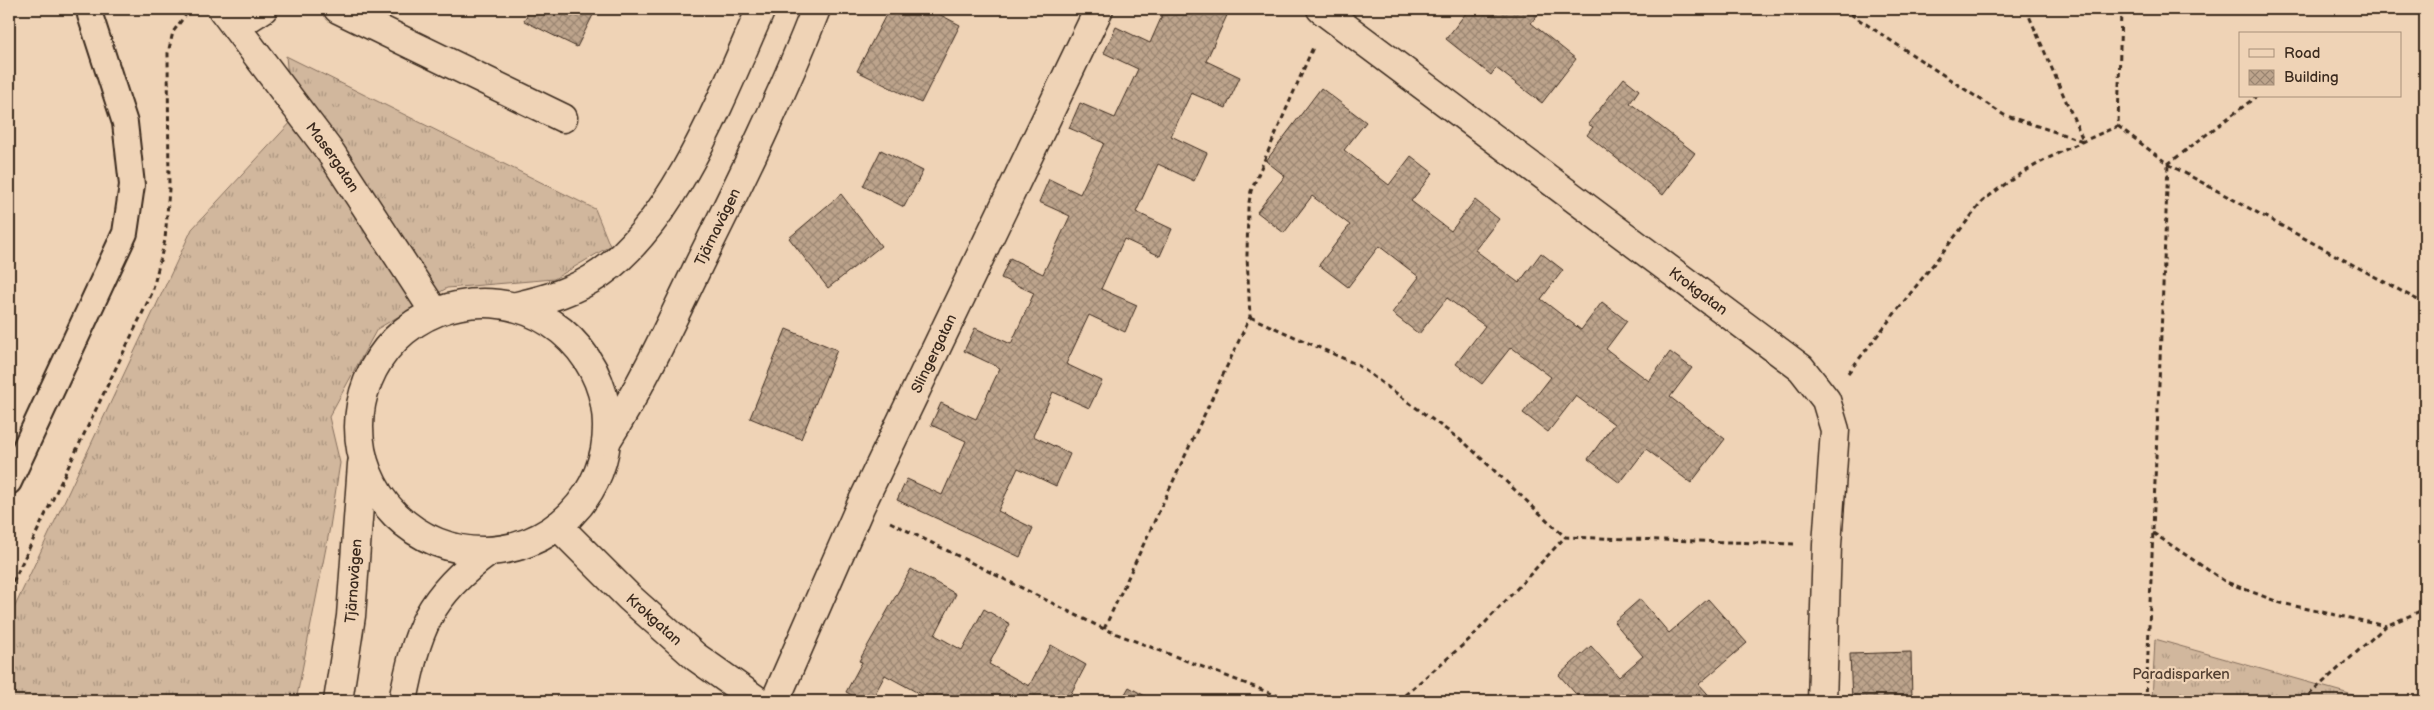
<svg xmlns="http://www.w3.org/2000/svg" width="2434" height="710" font-family="'Balsamiq Sans',sans-serif">
  <defs>
    <pattern id="grass-tufts" width="24" height="20" patternUnits="userSpaceOnUse" patternTransform="scale(1.25)"><rect width="24" height="20" fill="#d1b79d"/><path d="M3 7l-1-3M5 7V3M7 7l1-3M15 17l-1-3M17 17v-4M19 17l1-3" fill="none" stroke="#ab957f"/></pattern>
    <pattern id="building-cross-hatch" width="8" height="8" patternUnits="userSpaceOnUse" patternTransform="scale(1.25)"><rect width="8" height="8" fill="#bda48c"/><path d="M0 0l8 8M0 8l8-8" fill="none" stroke="#9b8672"/></pattern>
  </defs>
  <rect width="100%" height="100%" fill="#efd3b6"/>
  <filter id="ink" filterUnits="userSpaceOnUse"><feTurbulence type="fractalNoise" baseFrequency=".02" numOctaves="2"/><feDisplacementMap in="SourceGraphic" scale="10" xChannelSelector="R" yChannelSelector="G"/><feConvolveMatrix kernelMatrix="1 2 1 2 8 2 1 2 1" color-interpolation-filters="sRGB"/></filter>
  <g filter="url(#ink)">
    <!-- grass -->
    <g fill="url(#grass-tufts)" stroke="#86705e">
      <path d="M 286,56 L 595,209 L 610,246 L 554,279 L 447,288 L 377,329 L 329,417 L 340,463 L 330,527 L 296,701 L 9,701 L 9,619 L 192,229 L 292,121 Z"/>
      <path d="M 2155,639 L 2353,695 L 2352,701 L 2152,701 Z"/>
    </g>
    <!-- building -->
    <g fill="url(#building-cross-hatch)" stroke="#3b2a1e">
      <path d="M 530,9 L 596,9 L 577,47 L 524,21 Z"/>
      <path d="M 889,9 L 929,9 L 960,25 L 921,103 L 857,71 Z"/>
      <path d="M 1165,9 L 1229,11 L 1206,61 L 1240,77 L 1226,108 L 1191,93 L 1171,136 L 1207,153 L 1194,181 L 1158,164 L 1136,212 L 1172,229 L 1160,256 L 1124,239 L 1101,289 L 1137,305 L 1125,332 L 1089,315 L 1066,364 L 1102,381 L 1089,408 L 1053,392 L 1033,436 L 1070,454 L 1056,486 L 1018,468 L 998,511 L 1033,528 L 1020,557 L 897,500 L 907,479 L 942,495 L 966,441 L 931,425 L 941,403 L 976,419 L 1000,368 L 964,351 L 975,328 L 1011,344 L 1034,293 L 1001,278 L 1010,258 L 1043,274 L 1070,216 L 1039,202 L 1049,179 L 1080,194 L 1104,143 L 1069,128 L 1080,103 L 1115,118 L 1138,69 L 1104,53 L 1116,27 L 1150,43 Z"/>
      <path d="M 1469,9 L 1542,9 L 1531,23 L 1576,59 L 1542,103 L 1496,68 L 1491,75 L 1446,39 Z"/>
      <path d="M 1624,78 L 1639,90 L 1630,103 L 1695,153 L 1663,195 L 1587,135 L 1593,127 L 1588,124 Z"/>
      <path d="M 1321,88 L 1366,122 L 1344,150 L 1389,185 L 1411,156 L 1433,173 L 1411,201 L 1451,231 L 1475,200 L 1499,219 L 1475,250 L 1519,283 L 1541,253 L 1563,270 L 1541,299 L 1581,330 L 1602,302 L 1627,321 L 1606,349 L 1649,381 L 1670,352 L 1692,368 L 1670,397 L 1725,439 L 1691,483 L 1646,449 L 1620,483 L 1588,459 L 1614,424 L 1576,396 L 1548,432 L 1523,413 L 1551,377 L 1511,347 L 1482,384 L 1456,364 L 1485,326 L 1447,298 L 1419,334 L 1392,313 L 1419,277 L 1379,246 L 1348,287 L 1319,265 L 1350,225 L 1312,196 L 1284,233 L 1257,212 L 1285,176 L 1266,161 Z"/>
      <path d="M 881,150 L 923,171 L 904,207 L 863,186 Z"/>
      <path d="M 841,194 L 881,246 L 828,288 L 789,238 Z"/>
      <path d="M 786,329 L 837,350 L 801,439 L 750,418 Z"/>
      <path d="M 911,569 L 956,594 L 935,635 L 962,650 L 984,609 L 1010,624 L 989,664 L 1029,686 L 1051,645 L 1086,665 L 1067,701 L 933,701 L 885,675 L 871,701 L 863,701 L 846,692 L 862,662 L 859,661 Z"/>
      <path d="M 1640,599 L 1669,633 L 1708,599 L 1747,643 L 1699,684 L 1714,701 L 1582,701 L 1559,675 L 1591,646 L 1619,677 L 1643,656 L 1614,622 Z"/>
      <path d="M 1911,652 L 1912,701 L 1852,701 L 1850,654 Z"/>
      <path d="M 1129,687 L 1154,701 L 1121,701 Z"/>
    </g>
    <g fill="none" stroke-linecap="round" stroke-linejoin="round">
      <!-- lane casing -->
      <g stroke="#3b2a1e" stroke-width="28">
        <path id="lane" d="M 9,482 L 125,233 L 132,185 L 125,123 L 90,15 L 91,9"/>
      </g>
      <!-- street casing -->
      <g stroke="#3b2a1e" stroke-width="31">
        <g id="street">
          <path d="M 338,9 L 563,118"/>
          <path id="s1" d="M 1321,9 L 1801,368 L 1826,400 L 1835,430 L 1827,545 L 1822,701"/>
          <path d="M 236,26 L 263,9"/>
          <path id="s2" d="M 558,526 L 630,598 L 696,657 L 758,701"/>
          <path id="s3" d="M 775,701 L 860,507 L 1099,9"/>
        </g>
      </g>
      <!-- secondary casing -->
      <g stroke="#3b2a1e" stroke-width="31">
        <g id="secondary">
          <path id="s4" d="M 222,9 L 331,153 L 434,311"/>
        </g>
      </g>
      <!-- highway casing -->
      <g stroke="#3b2a1e" stroke-width="31">
        <g id="highway">
          <circle cx="483" cy="427" r="124"/>
          <path d="M 517,306 C 547,299 575,291 601,273 C 676,220 724,92 761,9"/>
          <path id="s5" d="M 607,440 C 644,382 672,320 702,258 C 743,176 783,94 816,9"/>
          <path id="s6" d="M 338,701 L 351,616 L 362,464"/>
          <path d="M 403,701 C 417,630 428,596 489,552"/>
        </g>
      </g>
      <!-- path -->
      <g stroke="#3b2a1e" stroke-width="3" stroke-dasharray="5 4" stroke-linecap="butt">
        <path d="M 174,9 L 184,14"/>
        <path d="M 1843,9 L 2004,115 L 2083,141"/>
        <path d="M 2026,9 L 2083,140"/>
        <path d="M 2121,9 L 2118,126 L 2168,164 L 2425,304"/>
        <path d="M 2168,164 L 2257,96"/>
        <path d="M 1250,317 L 1356,364 L 1466,444 L 1565,537 L 1794,544"/>
        <path d="M 1848,373 L 1982,202 C 2022,168 2071,146 2118,126"/>
        <path d="M 890,522 L 1104,629 L 1291,701"/>
        <path d="M 2153,533 L 2226,582 L 2281,603 L 2386,626"/>
        <path d="M 9,590 L 152,293 L 165,240 L 169,189 L 168,53 L 173,32 L 189,10"/>
        <path d="M 1104,629 L 1250,317 L 1247,256 L 1248,208 L 1251,191 L 1314,45"/>
        <path d="M 1398,701 L 1471,638 L 1565,537"/>
        <path d="M 2146,701 L 2168,164"/>
        <path d="M 2302,701 L 2386,626 L 2425,609"/>
      </g>
      <!-- lane -->
      <use href="#lane" stroke="#efd3b6" stroke-width="24"/>
      <!-- street -->
      <use href="#street" stroke="#efd3b6" stroke-width="28"/>
      <!-- secondary -->
      <use href="#secondary" stroke="#efd3b6" stroke-width="28"/>
      <!-- highway -->
      <use href="#highway" stroke="#efd3b6" stroke-width="28"/>
    </g>
  </g>
  <g text-anchor="middle" stroke-width="4.5" stroke-linejoin="round" paint-order="stroke">
    <!-- street labels -->
    <g font-size="15" fill="#3b2a1e" stroke="#efd3b6">
      <text dy="5" stroke="none"><textPath href="#s4" startOffset="185">Masergatan</textPath></text>
      <text dy="5" stroke="none"><textPath href="#s5" startOffset="240">Tjärnavägen</textPath></text>
      <text dy="5" stroke="none"><textPath href="#s1" startOffset="471">Krokgatan</textPath></text>
      <text dy="5" stroke="none"><textPath href="#s3" startOffset="382">Slingergatan</textPath></text>
      <text dy="5" stroke="none"><textPath href="#s6" startOffset="121">Tjärnavägen</textPath></text>
      <text dy="5" stroke="none"><textPath href="#s2" startOffset="134">Krokgatan</textPath></text>
    </g>
    <!-- park labels -->
    <g font-size="15" fill="#523f31" stroke="#efd3b6">
      <text x="2181" y="679">Paradisparken</text>
    </g>
  </g>
  <!-- margin -->
  <rect width="2434" height="710" fill="none" stroke="#efd3b6" stroke-width="30"/>
  <rect x="15" y="15" width="2404" height="680" fill="none" stroke="#3b2a1e" stroke-width="2" filter="url(#ink)"/>
  <!-- legend -->
  <rect x="2239" y="32" width="162" height="65" fill="#efd3b6" stroke="#a78f79"/>
  <rect x="2249" y="49" width="25" height="8" fill="#efd3b6" stroke="#a78f79"/>
  <text x="2284" y="58" font-size="15" fill="#3b2a1e">Road</text>
  <rect x="2249" y="70" width="25" height="15" fill="url(#building-cross-hatch)" stroke="#a78f79"/>
  <text x="2284" y="82" font-size="15" fill="#3b2a1e">Building</text>
</svg>
